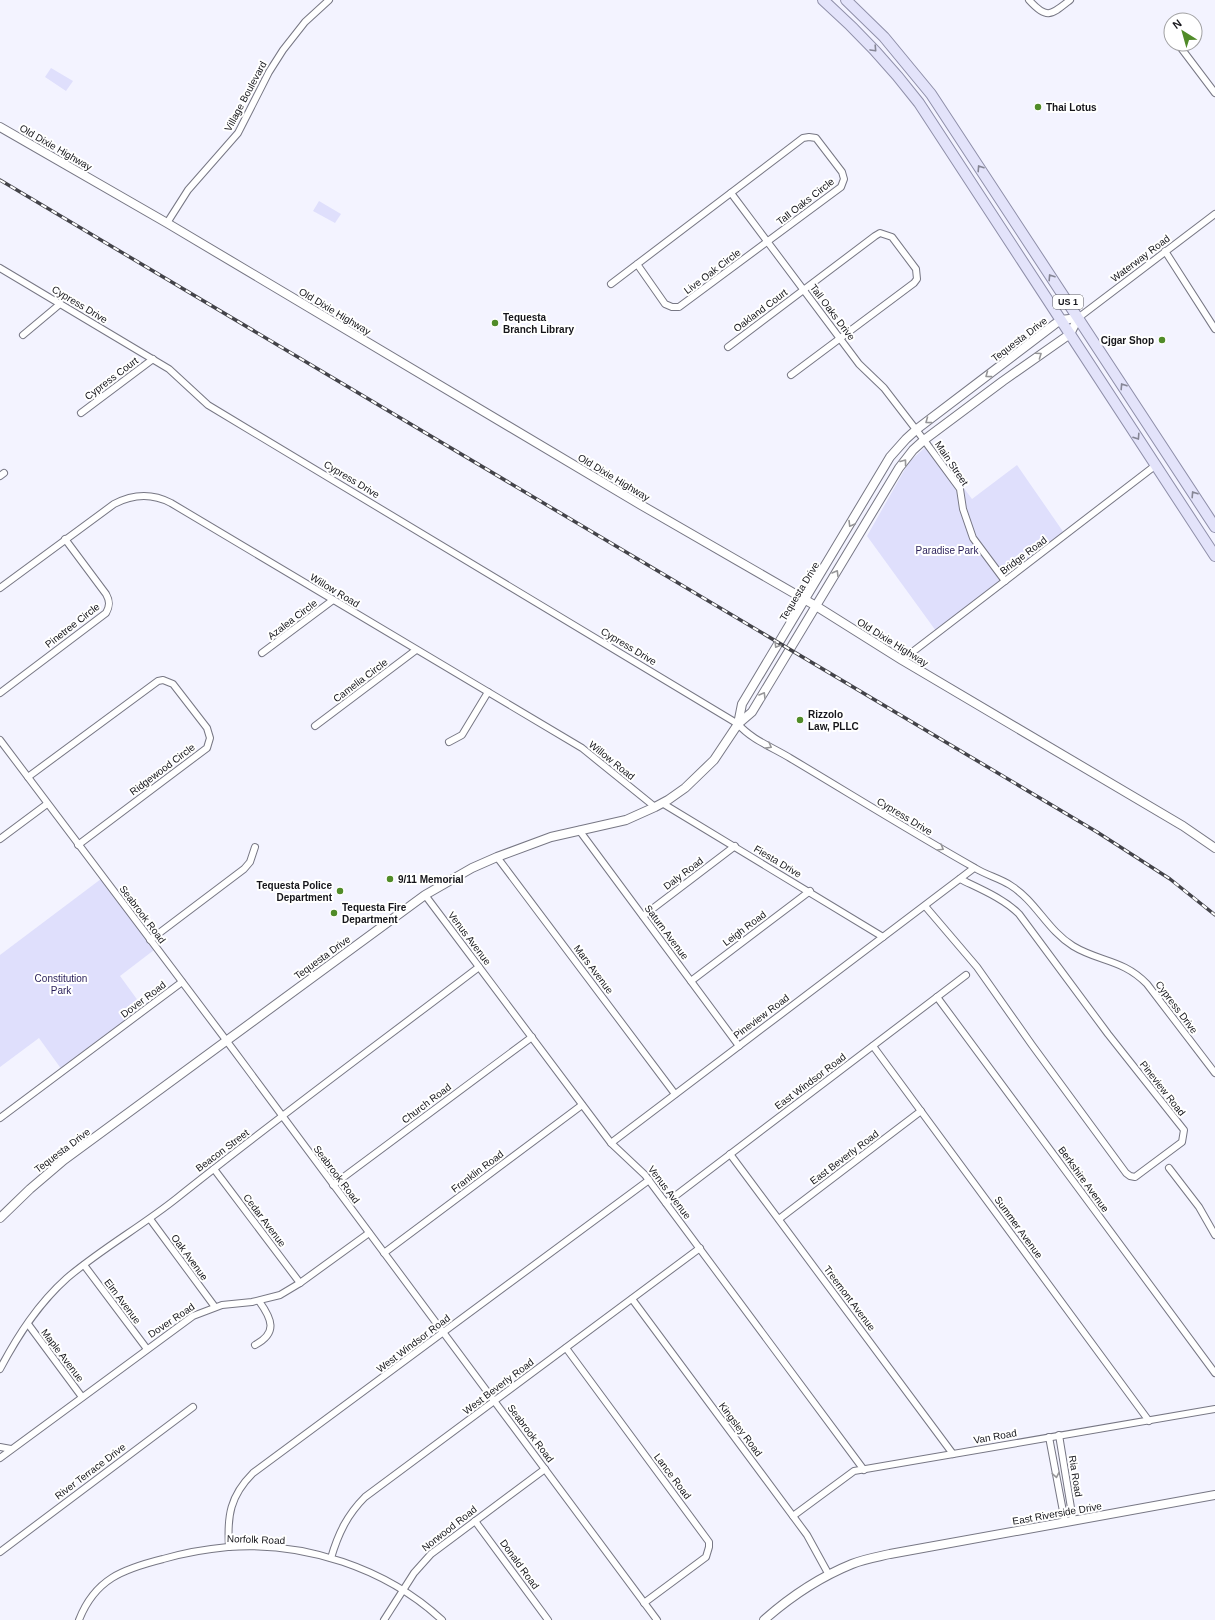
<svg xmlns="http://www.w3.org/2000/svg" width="1215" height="1620" font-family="Helvetica,sans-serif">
  <rect width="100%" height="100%" fill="#f3f3ff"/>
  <!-- green -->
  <g fill="#dfdffc">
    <path d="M 51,68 L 73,81 L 66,91 L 45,77 Z"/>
    <path d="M 319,201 L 341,214 L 335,223 L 313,211 Z"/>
    <path d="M 930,443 L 972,499 L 1017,465 L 1064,533 L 936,631 L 867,536 L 909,462 Z"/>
    <path d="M 101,879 L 154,950 L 120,976 L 144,1009 L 62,1070 L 39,1038 L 0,1067 L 0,955 Z"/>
  </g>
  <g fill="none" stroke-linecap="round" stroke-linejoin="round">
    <!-- minor casing -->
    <g stroke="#777784" stroke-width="8">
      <g id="minor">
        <path d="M 1029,0 C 1047,20 1051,15 1070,0"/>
        <path d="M 1181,48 L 1215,93"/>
        <path d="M 731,193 L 859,364 L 884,388 L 924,440 L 960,489 L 963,509 L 973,538 L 1005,581"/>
        <path d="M 167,223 L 188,190 L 238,133 L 269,72 L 283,50 L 305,22 L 329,0"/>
        <path d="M 1165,251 L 1215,329"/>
        <path d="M 0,268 L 169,369 L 208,405 L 738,724 C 752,740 772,747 790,758 C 852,795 913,833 975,868 C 986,875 999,878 1010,885 C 1036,901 1047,930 1073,946 C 1099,962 1123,959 1147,984 L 1215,1073"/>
        <path d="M 611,284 L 803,138 L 809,137 L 816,138 L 842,172 L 844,179 L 841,187 L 679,307 L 672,307 L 665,304 L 637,264"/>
        <path d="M 1078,318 L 1215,214"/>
        <path d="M 23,335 L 60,304"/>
        <path d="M 728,347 L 875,236 L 880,233 L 892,237 L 916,269 L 917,279 L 914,283 L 791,375"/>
        <path d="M 81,413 L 153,359"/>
        <path d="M 0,476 L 4,473"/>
        <path d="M 0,588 L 114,504 C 133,494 152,493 171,503 L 582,748 L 655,807"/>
        <path d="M 262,653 L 333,600"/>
        <path d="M 902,660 L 1156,465"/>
        <path d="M 0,693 L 106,613 C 110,606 110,601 106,594 L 65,539"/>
        <path d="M 315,726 L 416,650"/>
        <path d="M 0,740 L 226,1040 L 657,1620"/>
        <path d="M 449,742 L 462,735 L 488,692"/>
        <path d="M 28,777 L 158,681 L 163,680 L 173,684 L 207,728 L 210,738 L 207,748 L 78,845"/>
        <path d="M 662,803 L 883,937"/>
        <path d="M 579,830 L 739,1046"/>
        <path d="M 0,839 L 47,804"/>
        <path d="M 497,857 L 675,1094"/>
        <path d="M 425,895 L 611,1143 L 645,1175 L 864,1470"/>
        <path d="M 925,906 L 977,967 L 1032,1045 L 1126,1173 L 1130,1176 L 1135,1177 L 1182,1142 L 1184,1130 L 1108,1034 L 1019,914 C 1003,898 980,889 960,879"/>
        <path d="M 643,916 L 735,846"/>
        <path d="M 150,940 L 244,869 L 250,862 L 255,847"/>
        <path d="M 691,981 L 810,891"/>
        <path d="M 937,997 L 1215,1373"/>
        <path d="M 873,1046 L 1149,1421"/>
        <path d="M 0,1118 L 182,982"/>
        <path d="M 611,1143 L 974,868"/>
        <path d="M 730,1154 L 953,1454"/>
        <path d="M 1169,1168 L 1199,1207 L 1215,1235"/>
        <path d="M 214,1169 L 300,1283"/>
        <path d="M 333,1185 L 532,1037"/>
        <path d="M 666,1203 L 966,975"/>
        <path d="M 150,1219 L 215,1307"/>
        <path d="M 779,1219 L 921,1111"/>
        <path d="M 384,1253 L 582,1105"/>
        <path d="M 84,1265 L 147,1349"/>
        <path d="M 632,1299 L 807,1535 L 829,1575"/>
        <path d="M 28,1324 L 82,1397"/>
        <path d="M 255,1345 C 278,1333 272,1319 259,1301"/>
        <path d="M 566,1348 L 709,1542 L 709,1547 L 706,1557 L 644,1603"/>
        <path d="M 0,1369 C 18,1335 38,1304 67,1278 C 101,1249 142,1226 177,1198 C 276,1119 378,1044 479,967"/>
        <path d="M 1059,1435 L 1073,1520"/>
        <path d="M 1049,1437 L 1065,1522"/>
        <path d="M 0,1447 L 11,1449"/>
        <path d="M 0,1458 L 193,1316 L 222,1305 L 252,1302 L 280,1295 L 300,1283 L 369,1233"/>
        <path d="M 793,1516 L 854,1471 L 1215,1409"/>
        <path d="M 475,1521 L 548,1620"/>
        <path d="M 229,1547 C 227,1516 230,1496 253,1473 L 649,1180"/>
        <path d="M 0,1552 L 193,1407"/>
        <path d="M 331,1558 C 338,1534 347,1515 365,1497 L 700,1248"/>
        <path d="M 79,1620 C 95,1579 123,1569 163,1559 C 184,1553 206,1549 228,1547 C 304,1541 386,1568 442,1620"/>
        <path d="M 384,1620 L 414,1573 L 431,1554 L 545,1469"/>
      </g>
    </g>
    <!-- tertiary casing -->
    <g stroke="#777784" stroke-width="10">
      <g id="tertiary">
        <path d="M 0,127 L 167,223 L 641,505 L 816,606 L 902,660 L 1183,826 L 1215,848"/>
        <path d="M 738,724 L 752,712 L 899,468 L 913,450 L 924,440 L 1003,381 L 1070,334 L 1078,318"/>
        <path d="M 0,1218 L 30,1189 L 64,1160 L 425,895 L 472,868 L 497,857 L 551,837 L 626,820 L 655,807 L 668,800 L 685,788 L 714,760 L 738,724 L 742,704 L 757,679 L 890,457 L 906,439 L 917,429 L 1055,324 L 1061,320 L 1078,318"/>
        <path d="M 764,1620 C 790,1597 820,1577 852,1564 C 864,1559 877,1557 890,1554 L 1215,1495"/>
      </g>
    </g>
    <!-- primary casing -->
    <g stroke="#8f8fa9" stroke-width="12">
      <g id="primary">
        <path d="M 823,0 C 858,31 890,65 919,103 L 1215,556"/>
        <path d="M 846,0 L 884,37 L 931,94 L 1215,527"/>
      </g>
    </g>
    <!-- minor -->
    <use href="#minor" stroke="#fff" stroke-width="6"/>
    <!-- tertiary -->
    <use href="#tertiary" stroke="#fff" stroke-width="8"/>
    <!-- primary -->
    <use href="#primary" stroke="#e3e3fa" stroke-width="10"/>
    <!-- rail casing -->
    <g stroke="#434349" stroke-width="3.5">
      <path id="rail" d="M 0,180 L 1097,832 L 1170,879 L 1215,915"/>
    </g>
    <!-- rail -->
    <use href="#rail" stroke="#fff" stroke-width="2" stroke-dasharray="6" stroke-linecap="butt"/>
  </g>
  <!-- one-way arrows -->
  <defs><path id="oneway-chevron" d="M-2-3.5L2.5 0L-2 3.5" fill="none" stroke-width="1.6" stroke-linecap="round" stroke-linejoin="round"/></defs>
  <g stroke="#868695">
    <use href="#oneway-chevron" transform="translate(874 49) rotate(47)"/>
    <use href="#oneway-chevron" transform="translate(980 168) rotate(-123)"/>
    <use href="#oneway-chevron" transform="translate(1051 277) rotate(-123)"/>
    <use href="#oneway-chevron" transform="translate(1123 386) rotate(-123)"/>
    <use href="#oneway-chevron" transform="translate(1137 437) rotate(57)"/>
    <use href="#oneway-chevron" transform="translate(1194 494) rotate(-123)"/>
  </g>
  <g stroke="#969698">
    <use href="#oneway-chevron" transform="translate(1039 355) rotate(-35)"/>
    <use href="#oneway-chevron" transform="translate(988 375) rotate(143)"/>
    <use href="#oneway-chevron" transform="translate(928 421) rotate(143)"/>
    <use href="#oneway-chevron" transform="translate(904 462) rotate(-53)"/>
    <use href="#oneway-chevron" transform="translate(851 524) rotate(121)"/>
    <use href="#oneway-chevron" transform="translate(836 573) rotate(-59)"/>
    <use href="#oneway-chevron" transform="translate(777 645) rotate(121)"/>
    <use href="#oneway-chevron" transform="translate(763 695) rotate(-59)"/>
    <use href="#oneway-chevron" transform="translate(769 746) rotate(29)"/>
    <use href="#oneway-chevron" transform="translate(941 848) rotate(30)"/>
    <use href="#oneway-chevron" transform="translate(1056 1475) rotate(79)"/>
  </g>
  <!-- markers -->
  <g fill="#508b28" stroke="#fff" stroke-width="1.5">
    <circle cx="1038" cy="107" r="4"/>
    <circle cx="495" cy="323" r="4"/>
    <circle cx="1162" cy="340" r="4"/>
    <circle cx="800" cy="720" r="4"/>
    <circle cx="390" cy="879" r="4"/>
    <circle cx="340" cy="891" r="4"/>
    <circle cx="334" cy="913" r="4"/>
  </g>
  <g text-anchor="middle" stroke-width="4" stroke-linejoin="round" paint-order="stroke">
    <!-- shield labels -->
    <rect fill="#fff" stroke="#5b5b5f" stroke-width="1" x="1053" y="295" width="30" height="14" rx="3"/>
    <g font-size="9" font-weight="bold" fill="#15151a">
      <text x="1068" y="305">US 1</text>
    </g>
    <!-- street labels -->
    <g font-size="10" fill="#15151a" stroke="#fff">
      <text transform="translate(245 96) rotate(-62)" y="4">Village Boulevard</text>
      <text transform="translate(56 147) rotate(30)" y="4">Old Dixie Highway</text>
      <text transform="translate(805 201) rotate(-38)" y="4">Tall Oaks Circle</text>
      <text transform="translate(1140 258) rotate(-37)" y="4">Waterway Road</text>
      <text transform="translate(712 271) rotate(-37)" y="4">Live Oak Circle</text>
      <text transform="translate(80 304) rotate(31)" y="4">Cypress Drive</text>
      <text transform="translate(760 310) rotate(-37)" y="4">Oakland Court</text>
      <text transform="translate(335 311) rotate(31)" y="4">Old Dixie Highway</text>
      <text transform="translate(833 312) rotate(53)" y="4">Tall Oaks Drive</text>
      <text transform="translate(1019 339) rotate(-37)" y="4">Tequesta Drive</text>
      <text transform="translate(111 378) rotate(-37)" y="4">Cypress Court</text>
      <text transform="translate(952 463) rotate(56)" y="4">Main Street</text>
      <text transform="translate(614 477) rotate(31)" y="4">Old Dixie Highway</text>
      <text transform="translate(352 479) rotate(31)" y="4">Cypress Drive</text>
      <text transform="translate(1023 555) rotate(-37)" y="4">Bridge Road</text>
      <text transform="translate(335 590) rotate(31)" y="4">Willow Road</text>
      <text transform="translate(799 591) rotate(-59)" y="4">Tequesta Drive</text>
      <text transform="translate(292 619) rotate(-37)" y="4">Azalea Circle</text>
      <text transform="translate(72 625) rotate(-38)" y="4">Pinetree Circle</text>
      <text transform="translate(893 642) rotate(32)" y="4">Old Dixie Highway</text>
      <text transform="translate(629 646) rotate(31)" y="4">Cypress Drive</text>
      <text transform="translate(360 680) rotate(-37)" y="4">Camelia Circle</text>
      <text transform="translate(612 760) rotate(39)" y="4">Willow Road</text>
      <text transform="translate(162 769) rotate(-37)" y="4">Ridgewood Circle</text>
      <text transform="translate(905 816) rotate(31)" y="4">Cypress Drive</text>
      <text transform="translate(778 861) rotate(31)" y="4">Fiesta Drive</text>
      <text transform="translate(683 873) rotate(-37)" y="4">Daly Road</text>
      <text transform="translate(143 914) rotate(53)" y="4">Seabrook Road</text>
      <text transform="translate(744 928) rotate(-37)" y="4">Leigh Road</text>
      <text transform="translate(667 932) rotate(53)" y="4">Saturn Avenue</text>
      <text transform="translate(470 938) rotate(53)" y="4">Venus Avenue</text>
      <text transform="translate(322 957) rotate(-36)" y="4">Tequesta Drive</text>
      <text transform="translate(594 969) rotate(53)" y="4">Mars Avenue</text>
      <text transform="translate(143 999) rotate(-37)" y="4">Dover Road</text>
      <text transform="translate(1177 1007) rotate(53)" y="4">Cypress Drive</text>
      <text transform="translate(761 1016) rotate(-37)" y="4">Pineview Road</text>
      <text transform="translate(810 1081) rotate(-37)" y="4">East Windsor Road</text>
      <text transform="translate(1163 1088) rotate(52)" y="4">Pineview Road</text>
      <text transform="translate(426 1103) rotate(-37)" y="4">Church Road</text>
      <text transform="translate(62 1150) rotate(-37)" y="4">Tequesta Drive</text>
      <text transform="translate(222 1150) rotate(-37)" y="4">Beacon Street</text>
      <text transform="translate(844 1157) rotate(-37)" y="4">East Beverly Road</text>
      <text transform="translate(477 1171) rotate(-37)" y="4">Franklin Road</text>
      <text transform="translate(337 1174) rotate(53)" y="4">Seabrook Road</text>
      <text transform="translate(1084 1179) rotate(54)" y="4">Berkshire Avenue</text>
      <text transform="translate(670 1192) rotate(53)" y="4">Venus Avenue</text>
      <text transform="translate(265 1220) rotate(53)" y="4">Cedar Avenue</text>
      <text transform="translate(1019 1227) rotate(54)" y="4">Summer Avenue</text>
      <text transform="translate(190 1257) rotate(54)" y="4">Oak Avenue</text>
      <text transform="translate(850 1298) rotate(53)" y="4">Treemont Avenue</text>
      <text transform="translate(123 1301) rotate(53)" y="4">Elm Avenue</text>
      <text transform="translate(171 1320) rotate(-34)" y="4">Dover Road</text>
      <text transform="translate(413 1343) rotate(-37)" y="4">West Windsor Road</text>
      <text transform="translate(63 1355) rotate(53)" y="4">Maple Avenue</text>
      <text transform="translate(498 1386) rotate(-37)" y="4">West Beverly Road</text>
      <text transform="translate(741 1429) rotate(53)" y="4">Kingsley Road</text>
      <text transform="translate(531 1433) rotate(53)" y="4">Seabrook Road</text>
      <text transform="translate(995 1436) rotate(-10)" y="4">Van Road</text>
      <text transform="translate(90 1471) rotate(-37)" y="4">River Terrace Drive</text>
      <text transform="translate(673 1476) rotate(53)" y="4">Lance Road</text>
      <text transform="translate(1076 1476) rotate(81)" y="4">Ria Road</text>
      <text transform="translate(1057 1513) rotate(-10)" y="4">East Riverside Drive</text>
      <text transform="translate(449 1528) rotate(-38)" y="4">Norwood Road</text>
      <text transform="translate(256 1539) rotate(2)" y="4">Norfolk Road</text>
      <text transform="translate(520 1564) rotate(54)" y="4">Donald Road</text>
    </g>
    <!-- poi labels -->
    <g font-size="10" font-weight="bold" fill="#15151a" stroke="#fff" text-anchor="start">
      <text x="1046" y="111">Thai Lotus</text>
      <text x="503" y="321">Tequesta<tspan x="503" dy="12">Branch Library</tspan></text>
      <text x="1154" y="344" text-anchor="end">Cjgar Shop</text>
      <text x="808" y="718">Rizzolo<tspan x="808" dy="12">Law, PLLC</tspan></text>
      <text x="398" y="883">9/11 Memorial</text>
      <text x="332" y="889" text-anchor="end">Tequesta Police<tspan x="332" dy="12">Department</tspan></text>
      <text x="342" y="911">Tequesta Fire<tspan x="342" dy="12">Department</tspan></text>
    </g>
    <!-- park labels -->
    <g font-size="10" fill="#271d58" stroke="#fff">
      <text x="947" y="554">Paradise Park</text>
      <text x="61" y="982">Constitution<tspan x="61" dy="12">Park</tspan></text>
    </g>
  </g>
  <!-- north arrow -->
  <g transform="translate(1183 32) rotate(323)"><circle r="19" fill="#ffffff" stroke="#a1a1a3"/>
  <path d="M0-3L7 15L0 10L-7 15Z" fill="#508b28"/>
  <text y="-6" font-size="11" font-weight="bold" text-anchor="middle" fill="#15151a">N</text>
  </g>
</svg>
